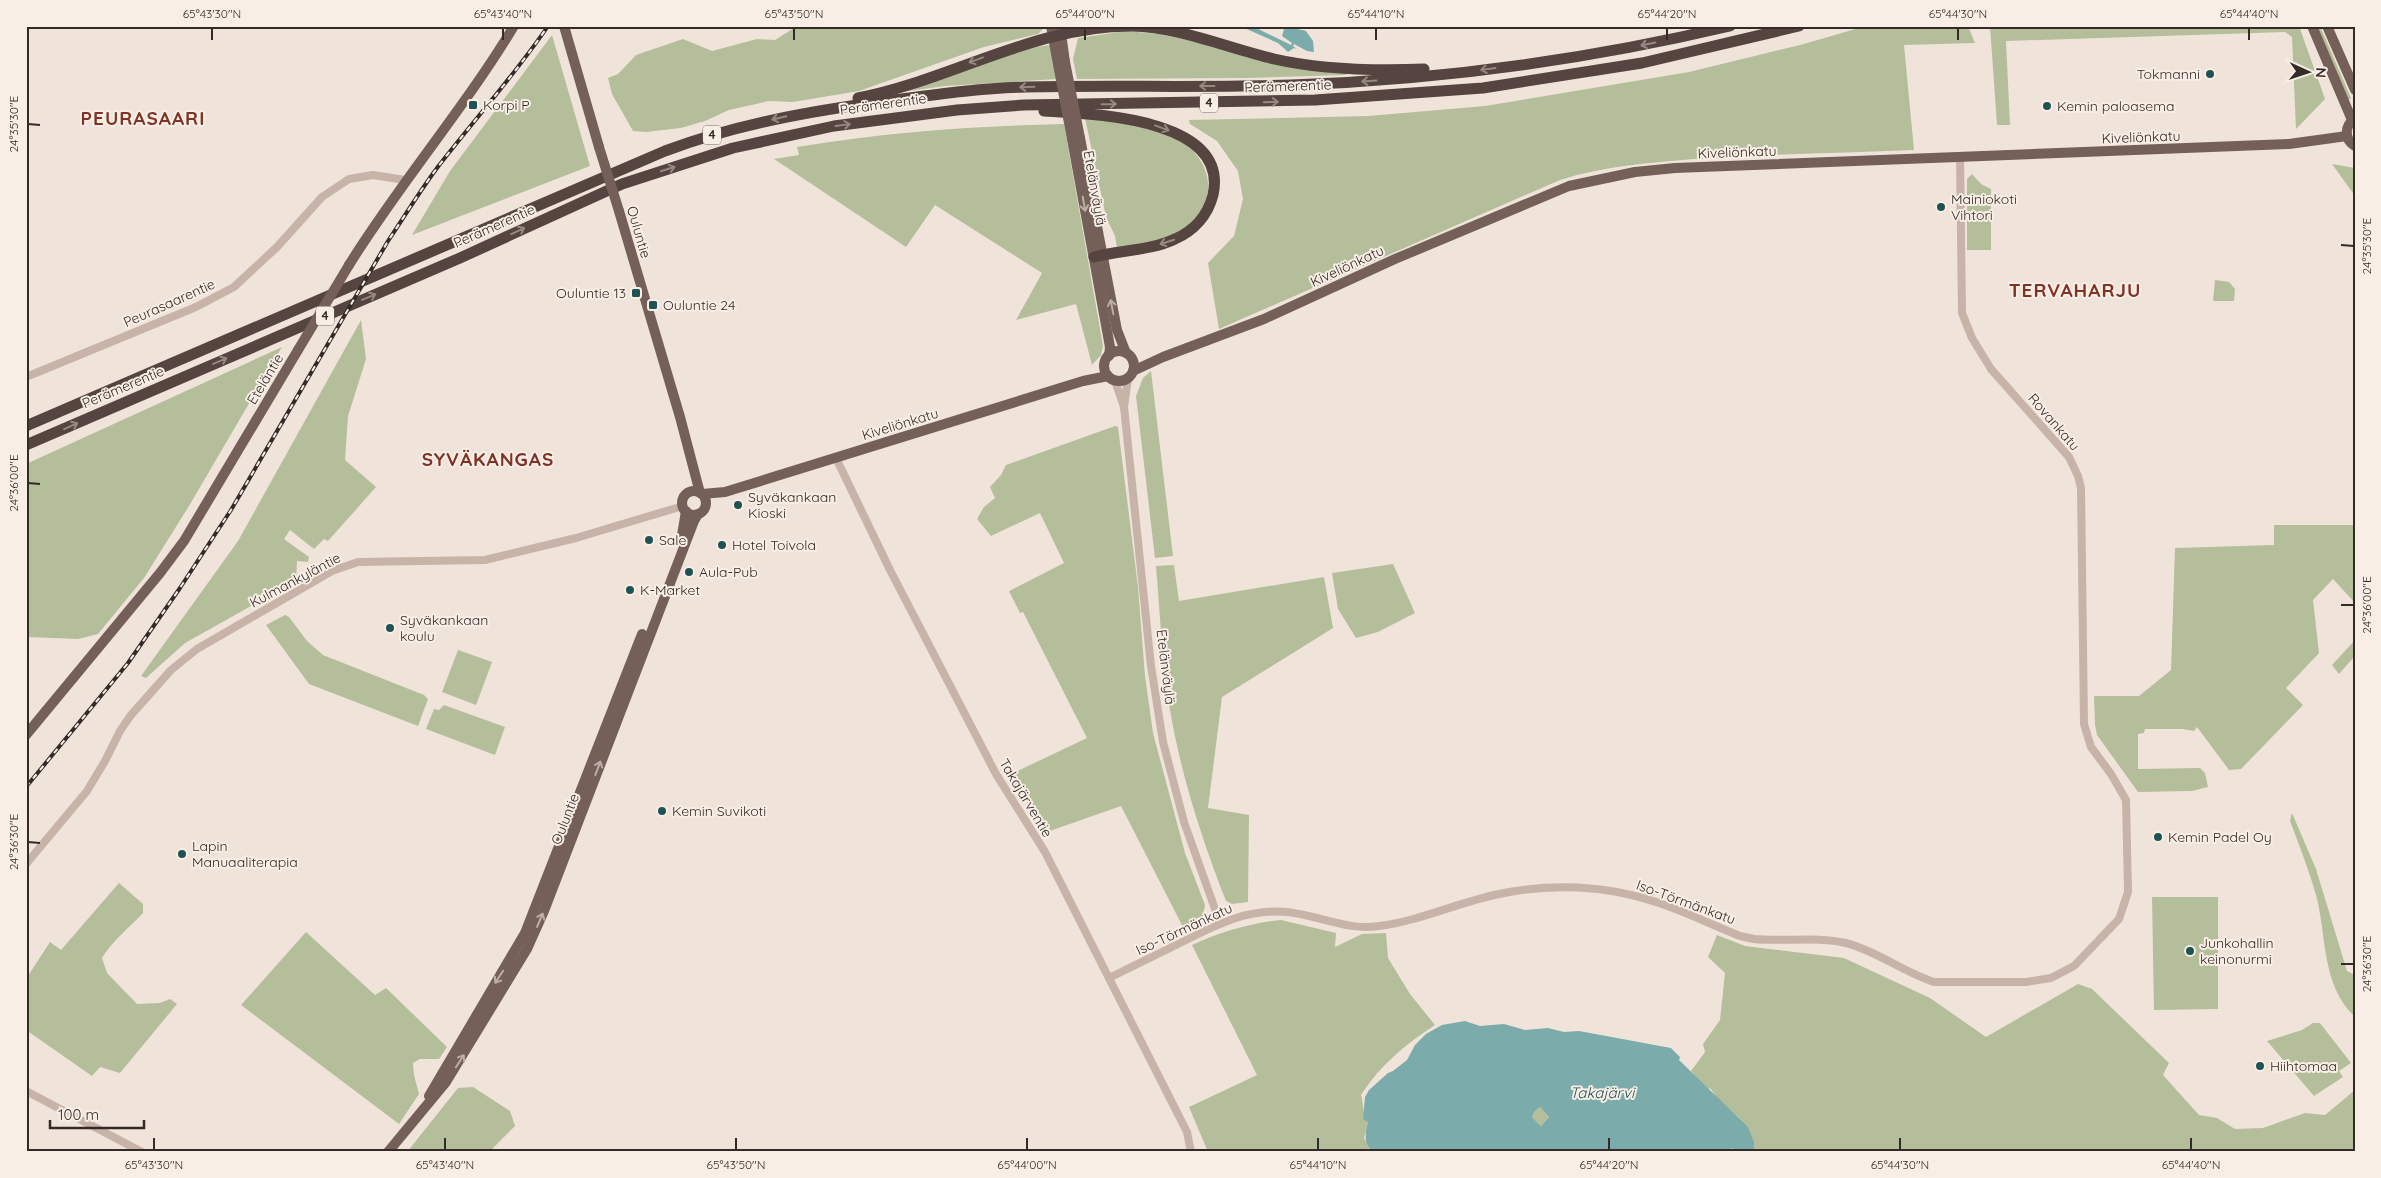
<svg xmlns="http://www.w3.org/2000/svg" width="2381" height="1178" font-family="Quicksand,sans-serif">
  <rect width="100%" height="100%" fill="#f0e4da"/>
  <!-- green -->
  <g fill="#b5be9b">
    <path d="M 797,26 L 1046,26 L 1038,34 L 984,47 L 859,91 L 793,102 L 769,101 L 729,110 L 705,121 L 681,128 L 646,132 L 633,131 L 612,94 L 608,78 L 618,74 L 636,55 L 683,39 L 712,51 L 757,39 L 775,40 Z"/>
    <path d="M 1866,26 L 1968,26 L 1975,43 L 1904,45 L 1914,150 C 1841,153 1767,154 1694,159 C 1649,163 1603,166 1560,180 L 1219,329 L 1208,263 L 1234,236 L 1243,199 L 1238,171 L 1217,141 L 1190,124 L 1189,120 L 1368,116 L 1485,106 L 1689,72 L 1800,45 Z"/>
    <path d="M 1990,26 L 2299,26 L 2325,99 L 2296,129 L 2292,37 L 2285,32 L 2006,41 L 2010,125 L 1997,125 Z"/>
    <path d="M 2316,26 L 2320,26 L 2351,98 L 2348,100 Z"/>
    <path d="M 1126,31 L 1159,34 L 1346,73 L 1346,75 L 1247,78 L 1077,79 L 1073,59 L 1078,38 Z"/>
    <path d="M 552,35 L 590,166 L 412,235 L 450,171 Z"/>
    <path d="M 1049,45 L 1051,47 L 1057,79 L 945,86 L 901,92 L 1015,51 Z"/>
    <path d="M 1085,118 C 1115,122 1147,125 1175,138 C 1207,153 1221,193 1194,219 C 1190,223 1185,229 1180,232 C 1160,242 1138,244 1117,248 L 1115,236 L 1106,217 Z"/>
    <path d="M 1064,124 L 1103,346 L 1101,355 L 1092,365 L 1076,304 L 1016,320 L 1042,273 L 935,205 L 906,247 L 774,159 L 799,155 L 797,147 C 886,132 974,126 1064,124 Z"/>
    <path d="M 2332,164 L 2355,168 L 2355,196 Z"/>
    <path d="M 1972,174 L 1981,184 L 1991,189 L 1991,250 L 1967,250 L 1967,179 Z"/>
    <path d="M 2215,280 L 2229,282 L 2235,289 L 2234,301 L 2213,301 Z"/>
    <path d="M 361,320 L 366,359 L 348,416 L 345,460 L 376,487 L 328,541 L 324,539 L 314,549 L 290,530 L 284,539 L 309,557 L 308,562 L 297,561 L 296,581 L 185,643 L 146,678 L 141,676 L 238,541 Z"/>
    <path d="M 282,347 L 189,506 L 144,578 L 98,634 L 78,639 L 26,637 L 26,464 Z"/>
    <path d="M 1151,371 L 1173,556 L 1155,558 L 1136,396 L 1143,378 Z"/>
    <path d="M 1115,426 L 1118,427 L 1138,587 L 1145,676 L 1153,733 L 1185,853 L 1205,905 L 1202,920 L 1185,931 L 1121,806 L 1047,832 L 1009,775 L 1087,738 L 1023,612 L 1020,613 L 1009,591 L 1064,563 L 1040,513 L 991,536 L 977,519 L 984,507 L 995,498 L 990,487 L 1001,475 L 1006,465 Z"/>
    <path d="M 2274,525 L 2355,525 L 2355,603 L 2333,579 L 2313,600 L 2319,653 L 2286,688 L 2303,705 L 2241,769 L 2229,770 L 2197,727 L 2194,731 L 2183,729 L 2145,729 L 2144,733 L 2138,734 L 2138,769 L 2200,768 L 2205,773 L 2208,787 L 2192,791 L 2138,792 L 2097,735 L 2095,725 L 2094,696 L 2139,696 L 2171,670 L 2175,548 L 2274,545 Z"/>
    <path d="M 1393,564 L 1415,613 L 1378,632 L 1356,638 L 1338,609 L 1332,573 Z"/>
    <path d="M 1174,565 L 1179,601 L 1324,577 L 1333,628 L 1222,697 L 1208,808 L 1249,815 L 1248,902 L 1232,904 L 1226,901 C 1202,840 1181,775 1170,710 C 1162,663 1160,614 1156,566 Z"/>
    <path d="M 285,615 L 289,617 L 307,641 L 323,655 L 424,695 L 428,699 L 418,726 L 309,684 L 266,625 Z"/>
    <path d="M 2355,640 L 2355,656 L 2339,674 L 2332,665 Z"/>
    <path d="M 458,650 L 492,662 L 476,705 L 442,692 Z"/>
    <path d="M 444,705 L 505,727 L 495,755 L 426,729 L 434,709 L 439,710 Z"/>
    <path d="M 2292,813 L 2316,869 L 2347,971 L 2355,975 L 2355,1017 C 2321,985 2327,936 2316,895 C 2309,870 2299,845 2290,821 Z"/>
    <path d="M 119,883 L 143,904 L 143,913 C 129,928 113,940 102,958 L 107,973 L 137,1004 L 160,1003 L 170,999 L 177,1004 L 120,1073 L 100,1067 L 92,1076 L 26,1030 L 26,979 L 50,942 L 61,950 Z"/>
    <path d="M 2152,897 L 2218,897 L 2218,1009 L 2154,1010 Z"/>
    <path d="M 1281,920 L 1336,933 L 1335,947 L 1362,934 L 1386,933 L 1388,958 L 1410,994 L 1435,1025 C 1406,1044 1380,1065 1361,1095 C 1364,1105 1362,1113 1368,1122 L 1364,1138 L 1374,1152 L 1208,1152 L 1189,1107 L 1257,1075 L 1192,945 C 1220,932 1250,923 1281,920 Z"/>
    <path d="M 306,932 L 375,995 L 386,988 L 447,1047 L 439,1059 L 420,1059 L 413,1063 L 414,1075 L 419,1094 L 399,1124 L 241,1005 Z"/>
    <path d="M 1717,935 L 1745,946 L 1844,958 L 1930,998 L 1986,1037 L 2078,984 L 2092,989 L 2169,1063 L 2163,1075 L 2199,1115 L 2217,1118 L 2235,1129 L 2263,1128 L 2305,1113 L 2325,1115 L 2355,1090 L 2355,1152 L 1754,1152 L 1739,1118 L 1717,1098 L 1711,1089 L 1704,1087 L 1691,1071 L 1705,1052 L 1703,1044 L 1720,1020 L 1725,973 L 1708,957 Z"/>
    <path d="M 2313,1023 L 2320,1023 L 2351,1063 L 2339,1071 L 2343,1077 L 2314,1096 L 2267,1041 L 2302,1030 Z"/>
    <path d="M 473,1087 L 510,1111 L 515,1126 L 489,1152 L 407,1152 L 458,1088 Z"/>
    <path d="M 1540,1107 L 1549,1117 L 1541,1126 L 1532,1117 L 1535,1111 Z"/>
  </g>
  <!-- water -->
  <g fill="#7babaa" fill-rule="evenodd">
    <path d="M 1240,26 L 1252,26 L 1291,45 L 1292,43 L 1282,36 L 1285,26 L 1306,31 L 1313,41 L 1314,52 L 1307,51 L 1294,44 L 1293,46 L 1297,49 L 1294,48 L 1288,52 L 1278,43 Z"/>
    <path d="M 1465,1021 L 1480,1026 L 1504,1024 L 1525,1030 L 1548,1028 L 1564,1032 L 1579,1031 L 1671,1048 L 1680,1057 L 1679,1060 L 1748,1127 L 1754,1142 L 1754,1152 L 1738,1150 L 1735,1152 L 1732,1148 L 1728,1152 L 1374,1152 C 1363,1144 1365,1134 1368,1122 L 1363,1119 L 1365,1097 L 1369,1090 L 1388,1073 L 1393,1071 L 1407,1060 L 1415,1045 L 1426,1034 L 1442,1025 ZM 1540,1107 L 1549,1117 L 1541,1126 L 1532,1117 L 1535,1111 Z"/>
  </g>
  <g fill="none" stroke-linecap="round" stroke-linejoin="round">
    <!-- minor -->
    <g stroke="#c7b3a7" stroke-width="8">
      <path d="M 26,377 L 196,307 L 234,287 L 277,247 L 322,197 L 349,179 L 373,175 L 405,180"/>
      <path d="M 1115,381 L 1124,407 L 1151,666 L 1163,742 L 1184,822 L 1220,923"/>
      <path d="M 1124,407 L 1128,378"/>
      <path d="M 836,458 L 890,570 L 996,774 L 1045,852 L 1187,1132 L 1191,1152"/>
      <path d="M 26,864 L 87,791 L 105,761 L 120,731 L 131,715 L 171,670 L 197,649 L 332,571 L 358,562 L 485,560 L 576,538 L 683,506"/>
      <path d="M 1109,978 C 1131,967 1154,956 1176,945 C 1212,927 1245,908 1287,912 C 1318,915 1346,931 1379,926 C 1420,921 1459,902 1499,894 C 1550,883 1606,885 1656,902 C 1684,911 1712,925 1740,936 L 1754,939 C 1784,942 1817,936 1846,943 C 1877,951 1903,972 1934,982 L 2026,982 L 2051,978 L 2074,966 L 2119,919 L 2128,892 L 2126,800 L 2111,774 L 2091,747 L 2084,724 L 2081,488 L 2078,476 L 2069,457 L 1991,369 L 1972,338 L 1962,313 L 1960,157"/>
      <path d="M 26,1091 L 142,1152"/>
    </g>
    <!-- major -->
    <g stroke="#756059" stroke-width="10">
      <path d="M 564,26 L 599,147"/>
      <path d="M 1051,26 L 1058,64"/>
      <path d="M 1060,26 L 1065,62"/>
      <path d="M 2312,26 L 2352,120"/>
      <path d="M 2327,26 L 2355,90"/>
      <path d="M 2355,118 C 2344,126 2344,139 2355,146"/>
      <path d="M 1080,138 L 1117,330 L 1126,353"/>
      <path d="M 1072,139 L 1110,347 L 1109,356"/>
      <path d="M 619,211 L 680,417 L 700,493"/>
      <path d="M 349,265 C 400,183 464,109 514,26"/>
      <circle cx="1119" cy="366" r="15"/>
      <path d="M 1133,371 L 1163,357 L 1264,319 L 1395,259 L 1569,186 L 1635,172 L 1675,168 L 2289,144 L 2347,136"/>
      <circle cx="694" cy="503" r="12"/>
      <path d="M 702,494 L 725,492 L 1083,381 L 1108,376"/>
      <path d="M 682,535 L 686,511"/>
      <path d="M 26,735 L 160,573 L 184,541 L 298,350"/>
      <path d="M 429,1096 L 525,933 L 642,634"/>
      <path d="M 388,1152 L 446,1082 L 527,949 L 544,911 L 694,521 L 698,514"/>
    </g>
    <!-- highway -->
    <g stroke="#55443f" stroke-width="11">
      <path d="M 858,98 C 951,80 1034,26 1131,26 C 1180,27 1227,48 1274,59 C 1323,70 1374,71 1424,69"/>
      <path d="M 1044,111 C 1091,114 1230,117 1213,195 C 1208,215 1194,231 1175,239 C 1150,251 1120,250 1094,257"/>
      <path d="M 26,426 L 665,151 C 737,124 811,111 886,101 C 932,95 979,88 1026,87 C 1114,85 1203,88 1291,85 C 1439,80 1586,60 1730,26"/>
      <path d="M 26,445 L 460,258 L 622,184 L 733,148 L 834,126 L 957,110 L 1024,105 L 1315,100 L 1483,88 L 1642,63 L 1799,26"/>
    </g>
    <!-- rail casing -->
    <g stroke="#342a27" stroke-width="4">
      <path id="rail" d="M 26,787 L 128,663 L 180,588 L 231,510 L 388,241 C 404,217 420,191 437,168 C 474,120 514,76 548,26"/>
    </g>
    <!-- rail -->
    <use href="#rail" stroke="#f8eee6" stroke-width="2" stroke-dasharray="5.5" stroke-linecap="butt"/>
    <!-- major-bridge -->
    <g stroke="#756059" stroke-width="10">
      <path d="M 1065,62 L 1080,138"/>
      <path d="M 1058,64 L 1072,139"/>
      <path d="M 599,147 L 619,211"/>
      <path d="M 298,350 L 349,265"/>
    </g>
  </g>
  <!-- one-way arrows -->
  <defs><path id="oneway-shaft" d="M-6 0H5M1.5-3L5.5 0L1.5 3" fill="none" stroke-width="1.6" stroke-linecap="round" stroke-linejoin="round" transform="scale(1.25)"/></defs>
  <g stroke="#968882">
    <use href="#oneway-shaft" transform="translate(1648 44) rotate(168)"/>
    <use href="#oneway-shaft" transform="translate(976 60) rotate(160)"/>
    <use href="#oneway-shaft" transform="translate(1488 69) rotate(172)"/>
    <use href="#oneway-shaft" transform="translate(1369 81) rotate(176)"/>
    <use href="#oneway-shaft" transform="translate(1207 86) rotate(180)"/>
    <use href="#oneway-shaft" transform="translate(1027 87) rotate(178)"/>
    <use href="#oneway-shaft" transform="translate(1271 102) rotate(-2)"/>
    <use href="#oneway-shaft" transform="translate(1109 104) rotate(-1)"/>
    <use href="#oneway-shaft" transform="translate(779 118) rotate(167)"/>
    <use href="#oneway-shaft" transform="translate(843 125) rotate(-8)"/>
    <use href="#oneway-shaft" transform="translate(1162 128) rotate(20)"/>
    <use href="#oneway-shaft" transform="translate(668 169) rotate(-18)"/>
    <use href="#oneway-shaft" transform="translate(518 231) rotate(-25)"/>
    <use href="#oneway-shaft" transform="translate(1167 242) rotate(162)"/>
    <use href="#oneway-shaft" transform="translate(369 297) rotate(-23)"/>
    <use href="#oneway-shaft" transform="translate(220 361) rotate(-23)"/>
    <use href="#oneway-shaft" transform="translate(71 426) rotate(-24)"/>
  </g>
  <g stroke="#bdaea7">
    <use href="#oneway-shaft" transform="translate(1084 204) rotate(80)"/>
    <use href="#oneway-shaft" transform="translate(1112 307) rotate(-101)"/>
    <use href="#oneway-shaft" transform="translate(598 768) rotate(-69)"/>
    <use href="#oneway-shaft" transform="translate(540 920) rotate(-67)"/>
    <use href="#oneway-shaft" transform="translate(499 977) rotate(123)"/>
    <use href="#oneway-shaft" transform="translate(460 1061) rotate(-57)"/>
  </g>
  <!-- ticks -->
  <path fill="none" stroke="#342a27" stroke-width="2" d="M 212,40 L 212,28M 503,40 L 503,28M 794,40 L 794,28M 1085,40 L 1085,28M 1376,40 L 1376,28M 1667,40 L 1667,28M 1958,40 L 1958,28M 2249,40 L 2249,28M 28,124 L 40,125M 2341,245 L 2354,246M 28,483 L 40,484M 2341,605 L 2354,605M 28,842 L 40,843M 2341,964 L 2354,964M 154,1150 L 154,1138M 445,1150 L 445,1138M 736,1150 L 736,1138M 1027,1150 L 1027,1138M 1318,1150 L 1318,1138M 1609,1150 L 1609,1138M 1900,1150 L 1900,1138M 2191,1150 L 2191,1138"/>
  <!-- markers -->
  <g fill="#1f5353" stroke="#f8eee6" stroke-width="2">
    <circle cx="2210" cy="74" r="5"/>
    <rect x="468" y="100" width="10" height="10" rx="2.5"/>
    <circle cx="2047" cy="106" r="5"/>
    <circle cx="1941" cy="207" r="5"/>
    <rect x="631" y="288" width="10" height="10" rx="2.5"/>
    <rect x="648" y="300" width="10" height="10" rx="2.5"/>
    <circle cx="738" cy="505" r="5"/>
    <circle cx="649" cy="540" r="5"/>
    <circle cx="722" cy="545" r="5"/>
    <circle cx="689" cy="572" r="5"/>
    <circle cx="630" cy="590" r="5"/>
    <circle cx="390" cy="628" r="5"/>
    <circle cx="662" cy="811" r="5"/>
    <circle cx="2158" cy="837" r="5"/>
    <circle cx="182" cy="854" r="5"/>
    <circle cx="2190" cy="951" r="5"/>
    <circle cx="2260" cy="1066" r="5"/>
  </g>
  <g text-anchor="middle" stroke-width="4" stroke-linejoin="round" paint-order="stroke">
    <!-- shield labels -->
    <g fill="#f8eee6" stroke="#6f6560" stroke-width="1">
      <rect x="1200" y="93.5" width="18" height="19" rx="4"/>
      <rect x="703" y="125.5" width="18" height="19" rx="4"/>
      <rect x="316" y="306.5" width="18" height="19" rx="4"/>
    </g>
    <g font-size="12" font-weight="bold" fill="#342a27">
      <text x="1209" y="107">4</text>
      <text x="712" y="139">4</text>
      <text x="325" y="320">4</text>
    </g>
    <!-- poi labels -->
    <g font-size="14" fill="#342a27" stroke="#f8eee6" text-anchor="start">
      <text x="2200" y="79" text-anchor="end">Tokmanni</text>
      <text x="483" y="110">Korpi P</text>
      <text x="2057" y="111">Kemin paloasema</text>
      <text x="1951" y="204">Mainiokoti<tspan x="1951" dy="16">Vihtori</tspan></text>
      <text x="626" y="298" text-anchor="end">Ouluntie 13</text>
      <text x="663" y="310">Ouluntie 24</text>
      <text x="748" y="502">Syväkankaan<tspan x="748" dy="16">Kioski</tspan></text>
      <text x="659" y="545">Sale</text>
      <text x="732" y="550">Hotel Toivola</text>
      <text x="699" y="577">Aula-Pub</text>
      <text x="640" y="595">K-Market</text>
      <text x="400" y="625">Syväkankaan<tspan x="400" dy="16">koulu</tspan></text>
      <text x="672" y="816">Kemin Suvikoti</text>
      <text x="2168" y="842">Kemin Padel Oy</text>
      <text x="192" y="851">Lapin<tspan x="192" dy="16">Manuaaliterapia</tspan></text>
      <text x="2200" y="948">Junkohallin<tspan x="2200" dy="16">keinonurmi</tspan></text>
      <text x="2270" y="1071">Hiihtomaa</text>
    </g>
    <!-- street labels -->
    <g font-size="14" fill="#342a27" stroke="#f8eee6">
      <text transform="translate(1288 86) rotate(-2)" y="5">Perämerentie</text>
      <text transform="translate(883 104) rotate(-8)" y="5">Perämerentie</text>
      <text transform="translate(2141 137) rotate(-2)" y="5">Kiveliönkatu</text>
      <text transform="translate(1737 152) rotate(-2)" y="5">Kiveliönkatu</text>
      <text transform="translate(1095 188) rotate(80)" y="5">Etelänväylä</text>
      <text transform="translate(494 226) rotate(-24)" y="5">Perämerentie</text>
      <text transform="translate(639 232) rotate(74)" y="5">Ouluntie</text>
      <text transform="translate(1347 266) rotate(-25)" y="5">Kiveliönkatu</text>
      <text transform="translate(169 303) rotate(-24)" y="5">Peurasaarentie</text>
      <text transform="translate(265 379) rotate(-59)" y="5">Eteläntie</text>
      <text transform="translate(123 387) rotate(-23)" y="5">Perämerentie</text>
      <text transform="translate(2054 422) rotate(49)" y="5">Rovankatu</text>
      <text transform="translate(900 424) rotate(-17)" y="5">Kiveliönkatu</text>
      <text transform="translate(295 580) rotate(-28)" y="5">Kulmankyläntie</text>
      <text transform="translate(1166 667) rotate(83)" y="5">Etelänväylä</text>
      <text transform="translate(1026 798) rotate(59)" y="5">Takajärventie</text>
      <text transform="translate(565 819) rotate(-69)" y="5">Ouluntie</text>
      <text transform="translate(1686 902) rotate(20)" y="5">Iso-Törmänkatu</text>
      <text transform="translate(1184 929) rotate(-25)" y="5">Iso-Törmänkatu</text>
    </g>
    <!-- water labels -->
    <g font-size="15" font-style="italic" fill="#1f5353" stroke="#f8eee6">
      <text x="1602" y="1098">Takajärvi</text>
    </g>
    <!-- district labels -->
    <g font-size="19" font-weight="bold" letter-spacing="1" fill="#7f3325" stroke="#f8eee6">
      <text x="143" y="125">PEURASAARI</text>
      <text x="2075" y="297">TERVAHARJU</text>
      <text x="488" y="466">SYVÄKANGAS</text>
    </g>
  </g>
  <!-- border -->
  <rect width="2381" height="1178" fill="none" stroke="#f8eee6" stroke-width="55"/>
  <!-- north arrow -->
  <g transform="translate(2308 72) rotate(93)" stroke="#f8eee6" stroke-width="4" paint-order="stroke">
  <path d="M0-4L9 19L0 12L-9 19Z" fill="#342a27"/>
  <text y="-8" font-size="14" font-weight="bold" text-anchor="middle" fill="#342a27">N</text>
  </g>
  <!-- scale -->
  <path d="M50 1120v8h94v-8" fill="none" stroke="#342a27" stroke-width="2.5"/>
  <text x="58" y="1120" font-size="15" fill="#342a27" stroke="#f8eee6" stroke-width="4" paint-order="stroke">100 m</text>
  <rect x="28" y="28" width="2326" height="1122" fill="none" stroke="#342a27" stroke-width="2"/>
  <g font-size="12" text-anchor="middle" fill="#342a27">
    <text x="212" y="18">65°43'30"N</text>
    <text x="503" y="18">65°43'40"N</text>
    <text x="794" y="18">65°43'50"N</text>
    <text x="1085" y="18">65°44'00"N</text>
    <text x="1376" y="18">65°44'10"N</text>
    <text x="1667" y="18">65°44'20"N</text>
    <text x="1958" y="18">65°44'30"N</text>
    <text x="2249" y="18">65°44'40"N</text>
    <text transform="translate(14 124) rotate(-90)" y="4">24°35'30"E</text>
    <text transform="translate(2367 246) rotate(-90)" y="4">24°35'30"E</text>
    <text transform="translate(14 483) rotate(-90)" y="4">24°36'00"E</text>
    <text transform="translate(2367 605) rotate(-90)" y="4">24°36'00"E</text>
    <text transform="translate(14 842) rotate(-90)" y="4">24°36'30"E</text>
    <text transform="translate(2367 964) rotate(-90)" y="4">24°36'30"E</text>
    <text x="154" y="1169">65°43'30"N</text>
    <text x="445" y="1169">65°43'40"N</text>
    <text x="736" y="1169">65°43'50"N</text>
    <text x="1027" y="1169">65°44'00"N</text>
    <text x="1318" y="1169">65°44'10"N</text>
    <text x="1609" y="1169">65°44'20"N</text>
    <text x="1900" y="1169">65°44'30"N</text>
    <text x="2191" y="1169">65°44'40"N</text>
  </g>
</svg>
